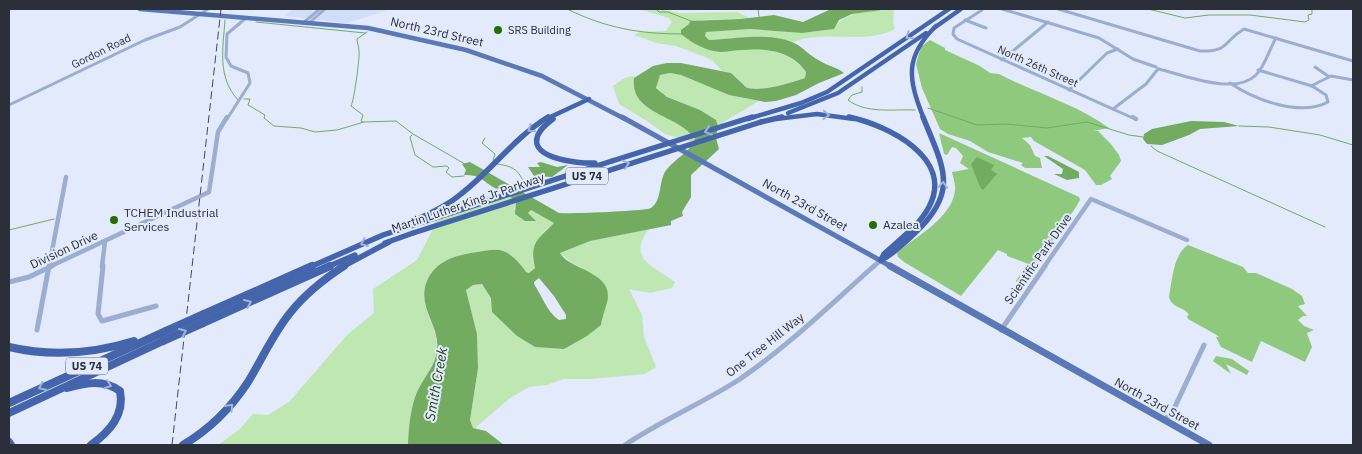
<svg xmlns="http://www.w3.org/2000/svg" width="1362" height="454" font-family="'IBM Plex Sans',sans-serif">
  <rect width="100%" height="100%" fill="#e2eafb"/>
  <!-- built -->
  <path fill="#d1defa" d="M 293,9 L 390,9 L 348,23 L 284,16 Z"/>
  <!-- green -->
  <g fill="#bee7b1">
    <path d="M 639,9 L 661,9 L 679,13 L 737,12 L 750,18 L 701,20 L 684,27 C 693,35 706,51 719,52 C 726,53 735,50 743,50 C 767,48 791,51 806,72 L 805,78 L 772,88 L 747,88 L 731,73 L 722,71 L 712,60 L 705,57 L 676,46 L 657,43 L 634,35 L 640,32 L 666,31 L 672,22 L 669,18 Z"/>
    <path d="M 894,9 L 893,23 L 895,29 C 862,46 825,28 791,43 C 767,32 734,39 709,40 L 705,36 L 706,32 L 750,29 L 802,33 L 834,29 C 844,11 875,9 894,9 Z"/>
    <path d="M 670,73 L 681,75 L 729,95 L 759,101 L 717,126 L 700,110 L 667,97 L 656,87 L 660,75 Z"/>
    <path d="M 631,76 L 635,77 L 642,104 L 689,130 L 695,139 L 693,142 L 665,134 L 647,121 L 619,104 L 613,86 L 623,79 Z"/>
    <path d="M 505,192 L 516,202 L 514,209 L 535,219 L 528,213 L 531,210 L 554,223 L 544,231 L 532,258 L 535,268 L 529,273 L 526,272 C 521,264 510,252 500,250 C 493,249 485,251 477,252 C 456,256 438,260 427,282 C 415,306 441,327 437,352 C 435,367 423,378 417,392 C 411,406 408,431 408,445 L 218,445 L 240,429 L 253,414 L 268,415 L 289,402 L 348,334 L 374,313 L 373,289 L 417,260 L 431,233 L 440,209 L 457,202 Z"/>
    <path d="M 649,229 C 626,258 654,267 675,282 L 672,288 L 650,293 L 629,289 L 642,315 L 644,337 L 656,367 L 645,374 L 590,379 L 563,379 L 547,385 L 529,387 L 510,398 L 475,428 L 473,428 L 470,420 L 478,368 L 477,334 L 466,290 L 473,285 L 482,284 L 517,336 L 535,347 L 564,349 L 601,325 L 603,311 L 606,304 L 582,268 L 572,263 L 560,253 L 590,241 Z"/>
  </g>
  <!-- forest -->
  <g fill="#8fc97d">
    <path d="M 930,40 L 945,48 L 945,50 L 980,66 L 990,73 L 999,74 C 1035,93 1076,104 1109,128 L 1093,131 L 1098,131 L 1111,144 L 1119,155 L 1121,161 L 1110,176 L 1112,179 L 1101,185 L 1096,185 L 1085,170 L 1034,141 L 1031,137 L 1022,138 L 1030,145 L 1035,156 L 1040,158 L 1042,168 L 1025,168 L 1021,165 L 1023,163 L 988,152 L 970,141 L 948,134 L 940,129 L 922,88 L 916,64 L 921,47 Z"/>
    <path d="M 939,133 L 1079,197 L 1080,200 L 1076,207 L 1021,287 L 1016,281 L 1024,269 L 1028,269 L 1029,266 L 1026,263 L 1007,256 L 1007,254 L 998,250 L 961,296 L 904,262 L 898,257 L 897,253 C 916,236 951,219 955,191 C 956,185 953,177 952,172 L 969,169 L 960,163 L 963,156 L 956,148 L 952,147 L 947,155 L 944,154 Z"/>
    <path d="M 1188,245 L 1243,267 L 1248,273 L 1256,273 L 1292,289 L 1302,296 L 1305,304 L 1298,306 L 1307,316 L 1303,316 L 1298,320 L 1304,326 L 1314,330 L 1307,333 L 1312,347 L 1305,362 L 1261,341 L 1252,362 L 1221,347 L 1216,337 L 1219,337 L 1215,334 L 1188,319 L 1187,316 L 1189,315 C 1184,306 1172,309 1169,297 C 1172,282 1173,254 1188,245 Z"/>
    <path d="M 1216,356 L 1232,359 L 1249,371 L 1247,375 L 1226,364 L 1231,374 L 1213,361 Z"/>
  </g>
  <!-- water -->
  <g fill="#73ab61" fill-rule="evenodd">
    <path d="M 831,9 L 889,9 L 852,14 L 839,20 L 834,29 L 802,33 L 750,29 L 706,32 L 705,36 L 709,40 C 736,39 773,31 798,45 C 805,50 812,57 820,61 C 828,66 837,67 844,73 L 819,83 L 796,95 L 776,101 L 765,102 L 729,95 L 681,75 L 670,73 L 660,75 L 656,88 L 667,97 L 700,110 L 716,120 L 718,126 L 716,138 L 719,149 L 691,175 L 691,197 L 682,212 L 683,216 L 671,221 L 671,225 L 590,241 L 560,253 C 569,269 607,271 608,295 C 609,300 602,316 601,325 L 587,336 L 564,349 L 535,347 L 517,336 L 492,312 L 491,298 L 482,284 L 473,285 L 466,290 L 477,334 L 478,368 L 470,420 L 473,428 L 486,431 L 504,445 L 408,445 C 408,431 411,405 417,392 C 423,378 435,367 437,351 C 441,326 416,307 427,281 C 436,260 457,255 477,252 C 485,251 493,249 500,250 C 510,252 521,264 526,272 L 529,273 L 535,268 C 529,243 538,239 554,223 L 531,210 L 528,213 L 536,221 L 525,221 L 515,214 L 516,202 C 505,191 504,194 493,187 C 480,179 481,175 464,175 L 466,170 L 462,164 L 470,162 L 559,213 C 567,214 647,211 651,208 C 663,200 658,179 667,169 C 676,158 689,153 695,139 C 679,114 630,115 634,78 L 653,66 L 667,63 L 681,63 L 731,73 L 747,88 C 767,91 786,84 805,78 L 806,72 C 792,51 767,48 743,50 C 736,50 727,52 720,52 C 706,51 692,43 681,34 L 681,30 L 689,24 L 690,21 L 740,19 L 774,15 L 803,22 ZM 539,278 L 554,296 L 566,315 L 566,319 L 559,320 C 547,312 542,296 534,284 L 534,282 Z"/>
    <path d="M 1191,121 L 1224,122 L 1239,126 L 1200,129 L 1189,135 L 1162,145 L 1147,144 L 1143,139 L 1144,134 L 1152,129 Z"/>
    <path d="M 1044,156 L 1048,156 L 1079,172 L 1079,178 L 1067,180 L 1054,174 L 1062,174 L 1063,169 Z"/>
    <path d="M 977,157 L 994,165 L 991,170 L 997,174 L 983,190 L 980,187 L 971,164 Z"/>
    <path d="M 541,162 L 557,167 L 568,165 L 552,177 L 534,176 L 528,167 L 540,167 L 537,163 Z"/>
  </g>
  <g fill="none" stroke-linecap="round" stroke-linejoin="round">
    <!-- stream -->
    <g stroke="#73ab61" stroke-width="1">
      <path d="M 567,9 C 606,28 639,34 683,34"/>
      <path d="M 656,9 L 659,12 L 668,12 L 691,21"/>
      <path d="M 758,9 L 759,17"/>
      <path d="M 1148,9 L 1185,18 L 1209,15 L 1250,15 L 1305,22 L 1309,20 L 1308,15 L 1312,14 L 1312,9"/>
      <path d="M 225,20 C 223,49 217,77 238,100"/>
      <path d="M 256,22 L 365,33"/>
      <path d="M 862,87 L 862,92 L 852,95 L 848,100 C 866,114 894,109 915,110"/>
      <path d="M 244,99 L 250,99 L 248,105 L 265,115 L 264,118 L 274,126 L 301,128 L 315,132 L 337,130 L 364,122 L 396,121 L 413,134 L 465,164"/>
      <path d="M 928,108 L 977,125 L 1006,124 L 1047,128 L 1087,122 L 1129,135 L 1143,137"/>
      <path d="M 363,122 L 361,121 L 363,115 L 351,106 C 354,101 360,57 359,51 C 359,46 357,43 357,39 L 367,32"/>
      <path d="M 1239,126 L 1269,127 L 1320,135 L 1353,145"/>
      <path d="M 412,135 L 410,137 L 415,155 L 433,167 L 447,166 L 449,168 L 446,172 L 452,177 L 464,176"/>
      <path d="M 485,138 L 482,143 L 495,154 L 493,161"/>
      <path d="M 1151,146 L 1157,151 L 1325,227"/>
      <path d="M 496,164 C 506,165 516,167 521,177 C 524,181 524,183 529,186"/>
      <path d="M 9,230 L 54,219"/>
    </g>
    <!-- minor-far2 -->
    <g stroke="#9cadd0" stroke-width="3">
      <path d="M 1002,9 L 1099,38 L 1133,59 L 1156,67"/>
      <path d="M 1058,9 L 1200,51 C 1230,52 1223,41 1244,29 L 1353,61"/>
      <path d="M 982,10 L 954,28 L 953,34 L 957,39 L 1135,119"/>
      <path d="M 965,20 L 986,28"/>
      <path d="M 303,23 L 320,9"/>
      <path d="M 308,24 L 325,9"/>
      <path d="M 1002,60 L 1048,22"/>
      <path d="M 1315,67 L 1328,76"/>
      <path d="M 1159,69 C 1183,75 1235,96 1256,75 C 1265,66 1269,50 1276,38"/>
      <path d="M 1230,83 C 1255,100 1300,117 1328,102 L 1326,95 L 1312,86 L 1258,70"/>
      <path d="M 1311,86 L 1331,76 L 1353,80"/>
      <path d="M 1069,90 L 1107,53 L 1118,49"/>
      <path d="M 9,105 L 145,40 L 180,27 L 208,9"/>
      <path d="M 1113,109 L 1146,84 L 1158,69"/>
      <path d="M 227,119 L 250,83 L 248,73 L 231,66 L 226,57 L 227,34 L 246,18"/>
    </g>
    <!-- minor-far1 -->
    <g stroke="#9cadd0" stroke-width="4.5">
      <path d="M 1133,117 L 1136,119"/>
      <path d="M 49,267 L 209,192 L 218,132 L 227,117"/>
      <path d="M 49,267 L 66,177"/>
      <path d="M 102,267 L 105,241"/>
      <path d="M 873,267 L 881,260"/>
      <path d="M 1044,267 L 1091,199 L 1187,240"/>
    </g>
    <!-- minor -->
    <g stroke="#9cadd0" stroke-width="5">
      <path d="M 103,266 L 98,314 L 102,321 L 156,306"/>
      <path d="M 9,282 L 29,277 L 52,266"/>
      <path d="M 37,330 L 49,266"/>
      <path d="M 1001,330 L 1045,266"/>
      <path d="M 1164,420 L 1172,413 L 1204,345"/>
      <path d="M 625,445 C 662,420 703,403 740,379 C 788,346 830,305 874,266"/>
    </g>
    <!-- major-far2 -->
    <path stroke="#5b78b6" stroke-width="4.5" d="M 140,9 L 368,28 L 466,50 L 542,76 L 625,119"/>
    <!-- major-far1 -->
    <path stroke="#5b78b6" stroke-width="5" d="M 622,117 L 892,267"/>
    <!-- major -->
    <path stroke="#5b78b6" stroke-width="7" d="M 890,266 L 1209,445"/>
    <!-- highway-far2 -->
    <g stroke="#4464ac" stroke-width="4.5">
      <path d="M 934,28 L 961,9"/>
      <path d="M 788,113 L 838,93 L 926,33"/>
      <path d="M 754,117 L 801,103 L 827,92 L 949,9"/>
      <path d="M 546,119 L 589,99"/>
      <path d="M 776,119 L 817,114 L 854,119"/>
      <path d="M 924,119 C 908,79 904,57 936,26"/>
    </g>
    <!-- highway-far1 -->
    <g stroke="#4464ac" stroke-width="5.5">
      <path d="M 849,117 C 887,125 955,158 929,207 C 919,226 900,239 884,254 L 881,260"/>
      <path d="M 553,119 C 549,122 544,126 541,130 C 520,158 579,164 595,163"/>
      <path d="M 761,122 L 782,117"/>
      <path d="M 418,219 C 433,212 448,205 461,194 C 492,170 514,138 548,117"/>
      <path d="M 385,243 L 413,233"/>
      <path d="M 881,260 C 894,254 904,243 915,233 C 960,191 943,167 923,117"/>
      <path d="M 310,267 L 383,235 L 612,161"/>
      <path d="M 327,267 L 355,255"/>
      <path d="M 342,267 L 389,242"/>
    </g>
    <!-- highway -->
    <g stroke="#4464ac" stroke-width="8">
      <path d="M 204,314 L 312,266"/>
      <path d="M 203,323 L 330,266"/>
      <path d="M 9,347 C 52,357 92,354 134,341"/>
      <path d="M 67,388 C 86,383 103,379 120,391 C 125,415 109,432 91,445"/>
      <path d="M 9,403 L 166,331"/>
      <path d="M 9,413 L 163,341"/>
      <path d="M 9,442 L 11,445"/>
      <path d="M 183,445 C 210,429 231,408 248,382 C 262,359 273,334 290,313 C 305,294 324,279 344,266"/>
    </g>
    <!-- rail -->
    <path stroke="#434954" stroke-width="1" stroke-dasharray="8 4" stroke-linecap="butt" d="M 172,445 L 221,9"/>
    <!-- highway-bridge-far2 -->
    <path stroke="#4464ac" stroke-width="4.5" d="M 748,119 L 754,117"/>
    <!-- highway-bridge-far1 -->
    <g stroke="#4464ac" stroke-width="5.5">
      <path d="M 612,161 L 752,117"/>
      <path d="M 413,233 L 761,122"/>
    </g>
    <!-- highway-bridge -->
    <g stroke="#4464ac" stroke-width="8">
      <path d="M 166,331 L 204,314"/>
      <path d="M 163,341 L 203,323"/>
    </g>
  </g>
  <!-- one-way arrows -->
  <defs><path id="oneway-chevron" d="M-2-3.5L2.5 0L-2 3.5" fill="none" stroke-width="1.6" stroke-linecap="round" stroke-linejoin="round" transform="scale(1.25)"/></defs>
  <g stroke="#a3b4db">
    <use href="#oneway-chevron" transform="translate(909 36) rotate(145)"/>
    <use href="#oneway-chevron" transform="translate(826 115) rotate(3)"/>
    <use href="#oneway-chevron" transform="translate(531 129) rotate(145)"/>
    <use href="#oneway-chevron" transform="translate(708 131) rotate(163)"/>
    <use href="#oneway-chevron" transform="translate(626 164) rotate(-18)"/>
    <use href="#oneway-chevron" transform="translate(943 185) rotate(-85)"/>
    <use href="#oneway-chevron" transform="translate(364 243) rotate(157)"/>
    <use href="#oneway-chevron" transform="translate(248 303) rotate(-24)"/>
    <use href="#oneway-chevron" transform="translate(183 332) rotate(-24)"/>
    <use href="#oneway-chevron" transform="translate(108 385) rotate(20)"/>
    <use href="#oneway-chevron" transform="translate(42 387) rotate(154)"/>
    <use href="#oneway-chevron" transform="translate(230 407) rotate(-48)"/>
  </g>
  <!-- markers -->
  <g fill="#286c05" stroke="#e2eafb" stroke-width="2">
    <circle cx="498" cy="30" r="5"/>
    <circle cx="114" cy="220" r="5"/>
    <circle cx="873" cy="225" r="5"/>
  </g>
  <g text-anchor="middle" stroke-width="4" stroke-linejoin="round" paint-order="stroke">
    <!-- far-poi labels -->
    <g font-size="11" fill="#2a2f39" stroke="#e2eafb" text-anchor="start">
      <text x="508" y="34">SRS Building</text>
    </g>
    <!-- far-street labels -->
    <g font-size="11" fill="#2a2f39" stroke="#e2eafb">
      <text transform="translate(101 51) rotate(-26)" y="4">Gordon Road</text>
      <text transform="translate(1038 66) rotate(24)" y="4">North 26th Street</text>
    </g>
    <!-- shield labels -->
    <g fill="#e2eafb" stroke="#616773" stroke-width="1">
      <rect x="566" y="167.5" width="42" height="17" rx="4"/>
      <rect x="66" y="357.5" width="42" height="17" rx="4"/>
    </g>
    <g font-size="11" font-weight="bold" fill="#2a2f39">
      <text x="587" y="180">US 74</text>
      <text x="87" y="370">US 74</text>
    </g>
    <!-- street labels -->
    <g font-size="12" fill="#2a2f39" stroke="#e2eafb">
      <text transform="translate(437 32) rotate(13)" y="4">North 23rd Street</text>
      <text transform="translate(468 203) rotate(-19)" y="4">Martin Luther King Jr Parkway</text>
      <text transform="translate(805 205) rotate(29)" y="4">North 23rd Street</text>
      <text transform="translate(64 250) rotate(-25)" y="4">Division Drive</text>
      <text transform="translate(1038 259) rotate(-55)" y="4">Scientific Park Drive</text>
      <text transform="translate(765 345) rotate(-38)" y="4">One Tree Hill Way</text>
      <text transform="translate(1157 404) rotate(29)" y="4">North 23rd Street</text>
    </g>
    <!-- poi labels -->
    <g font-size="12" fill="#2a2f39" stroke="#e2eafb" text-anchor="start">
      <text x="124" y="217">TCHEM Industrial<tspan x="124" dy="14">Services</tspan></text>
      <text x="883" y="229">Azalea</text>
    </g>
    <!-- water labels -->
    <g font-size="14" font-style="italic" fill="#204612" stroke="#e2eafb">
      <text transform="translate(436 384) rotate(-80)" y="5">Smith Creek</text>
    </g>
  </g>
  <!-- border -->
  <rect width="1362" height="454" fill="none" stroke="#2a2f39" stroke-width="20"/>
</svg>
